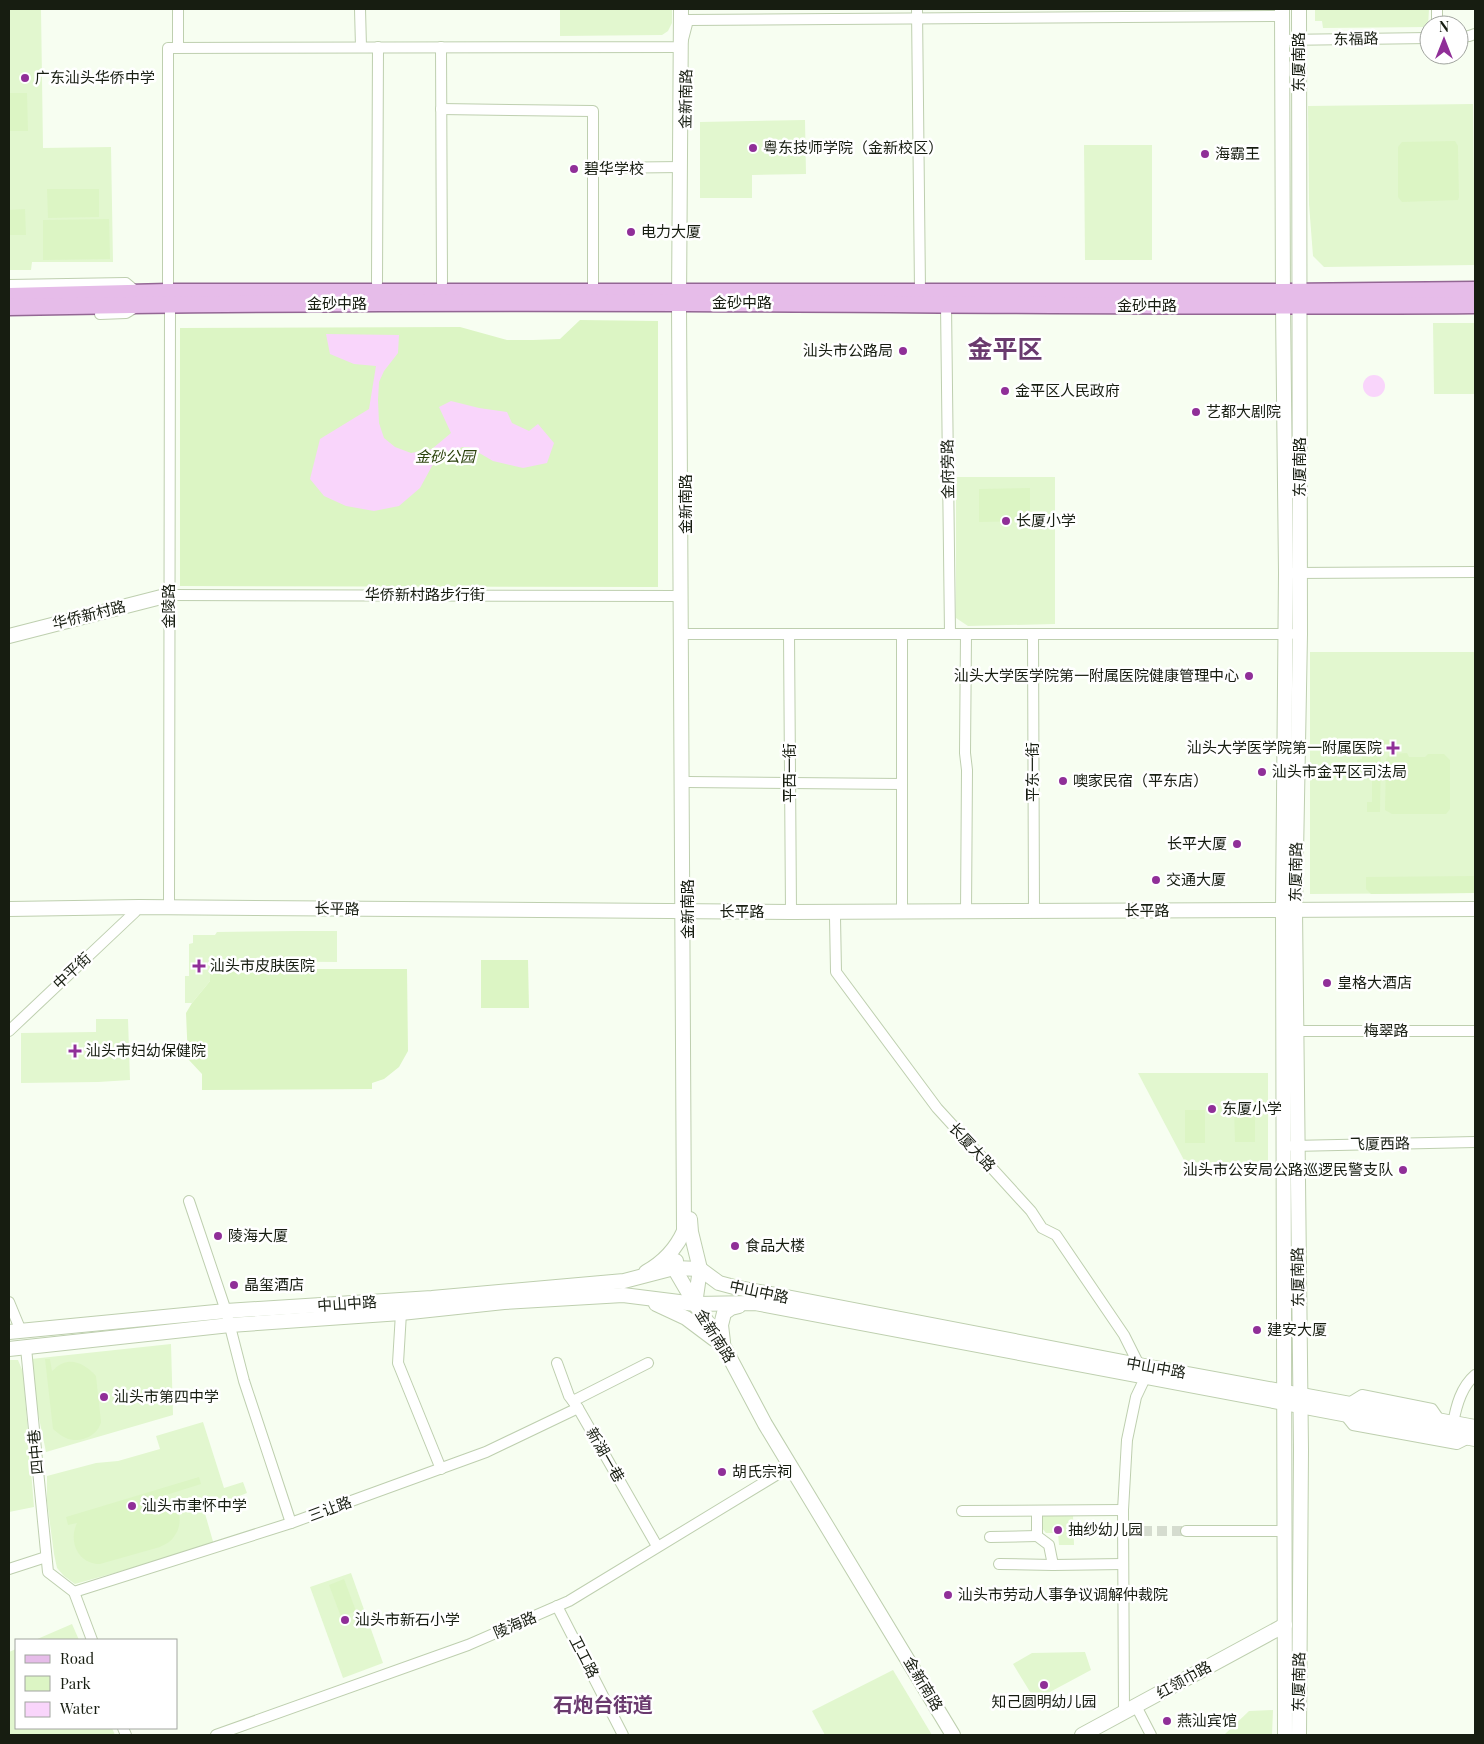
<svg xmlns="http://www.w3.org/2000/svg" width="1484" height="1744" font-family="'Playfair Display','Noto Sans SC',serif">
  <rect width="100%" height="100%" fill="#f7fef1"/>
  <!-- built -->
  <g fill="#e2f7cf">
    <path d="M 9,9 L 41,9 L 43,148 L 111,147 L 113,262 L 32,262 L 31,270 L 9,270 Z"/>
    <path d="M 560,9 L 672,9 L 672,23 L 668,31 L 662,35 L 560,36 Z"/>
    <path d="M 1315,9 L 1429,9 L 1428,27 L 1323,28 L 1322,21 L 1315,21 Z"/>
    <path d="M 1473,104 L 1475,265 L 1324,267 L 1313,256 L 1309,204 L 1308,106 Z"/>
    <path d="M 805,120 L 806,174 L 752,175 L 752,198 L 700,198 L 700,122 Z"/>
    <path d="M 1084,145 L 1152,145 L 1152,260 L 1085,260 Z"/>
    <path d="M 1433,323 L 1475,323 L 1475,394 L 1434,394 Z"/>
    <path d="M 956,477 L 1055,477 L 1055,624 L 968,626 L 956,618 Z"/>
    <path d="M 1310,652 L 1475,652 L 1475,893 L 1310,894 Z"/>
    <path d="M 300,931 L 337,931 L 337,962 L 210,961 L 210,981 L 192,1003 L 185,1003 L 185,976 L 189,976 L 189,944 L 193,943 L 193,935 L 215,935 L 217,932 Z"/>
    <path d="M 96,1019 L 128,1019 L 130,1080 L 98,1082 L 21,1083 L 21,1033 L 96,1032 Z"/>
    <path d="M 1138,1073 L 1268,1073 L 1268,1163 L 1185,1162 Z"/>
    <path d="M 171,1344 L 173,1415 L 46,1452 L 32,1384 L 31,1359 Z"/>
    <path d="M 9,1360 L 18,1360 L 23,1372 L 34,1507 L 9,1512 Z"/>
    <path d="M 203,1422 L 224,1488 L 243,1482 L 247,1493 L 204,1510 L 214,1545 L 75,1584 L 64,1576 L 57,1568 L 54,1554 L 47,1501 L 47,1476 L 96,1463 L 118,1461 L 160,1449 L 156,1436 Z"/>
    <path d="M 1042,1515 L 1073,1515 L 1074,1545 L 1059,1545 L 1058,1533 L 1046,1533 L 1042,1528 Z"/>
    <path d="M 351,1573 L 383,1663 L 343,1678 L 310,1587 Z"/>
    <path d="M 72,1624 L 79,1640 L 35,1640 Z"/>
    <path d="M 16,1649 L 16,1728 L 112,1728 L 115,1735 L 9,1735 L 9,1652 Z"/>
    <path d="M 1085,1652 L 1091,1670 L 1035,1700 L 1013,1664 L 1032,1653 Z"/>
    <path d="M 893,1670 L 932,1735 L 825,1735 L 812,1711 Z"/>
    <path d="M 1273,1710 L 1272,1735 L 1224,1735 L 1249,1711 Z"/>
  </g>
  <!-- green -->
  <g fill="#dcf5c4">
    <path d="M 9,93 L 27,93 L 28,131 L 9,131 Z"/>
    <path d="M 1455,141 L 1458,146 L 1458,151 L 1459,197 L 1458,200 L 1402,202 L 1398,197 L 1398,147 L 1402,142 Z"/>
    <path d="M 47,189 L 99,189 L 99,217 L 48,218 Z"/>
    <path d="M 25,209 L 26,235 L 9,235 L 9,210 Z"/>
    <path d="M 109,219 L 110,259 L 43,260 L 43,220 Z"/>
    <path d="M 580,320 L 658,321 L 658,587 L 180,586 L 180,328 L 460,327 L 507,340 L 533,340 L 560,339 Z"/>
    <path d="M 1030,488 L 1030,521 L 979,522 L 979,489 Z"/>
    <path d="M 1362,739 L 1392,740 L 1391,750 L 1381,750 L 1380,812 L 1367,812 L 1367,802 L 1372,802 L 1372,765 L 1357,765 L 1357,760 L 1362,759 Z"/>
    <path d="M 1407,753 L 1409,757 L 1425,757 L 1428,754 L 1444,754 L 1450,760 L 1450,809 L 1446,814 L 1392,814 L 1385,810 L 1386,759 L 1390,754 Z"/>
    <path d="M 1475,876 L 1474,893 L 1371,894 L 1366,889 L 1366,877 Z"/>
    <path d="M 481,960 L 528,960 L 529,1008 L 481,1008 Z"/>
    <path d="M 210,969 L 407,969 L 408,1051 L 399,1067 L 384,1079 L 372,1083 L 372,1089 L 202,1090 L 202,1074 L 188,1059 L 186,1013 L 192,1003 L 210,981 Z"/>
    <path d="M 1234,1108 L 1255,1108 L 1255,1142 L 1235,1142 Z"/>
    <rect x="1185" y="1110" width="20" height="33"/>
    <path d="M 50,1359 L 52,1371 C 54,1370 56,1367 58,1366 C 72,1356 87,1366 96,1376 L 101,1422 C 98,1436 79,1444 66,1438 C 61,1436 57,1432 53,1429 L 45,1359 Z"/>
    <path d="M 199,1477 L 201,1484 L 163,1496 C 178,1501 185,1521 175,1535 C 172,1541 166,1544 160,1547 L 100,1564 C 78,1564 68,1541 77,1523 L 68,1525 L 66,1517 Z"/>
    <path d="M 344,1579 L 356,1611 L 341,1617 L 329,1585 Z"/>
  </g>
  <!-- water -->
  <g fill="#f9d5fb">
    <path d="M 326,334 L 399,335 L 398,353 L 384,371 L 379,382 L 378,400 L 379,423 L 384,438 L 395,447 L 411,453 L 432,449 L 451,433 L 439,407 L 451,401 L 479,408 L 507,412 L 512,423 L 529,431 L 538,424 L 554,443 L 547,463 L 523,468 L 493,461 L 469,447 L 462,447 L 432,466 L 420,488 L 399,506 L 374,511 L 346,506 L 324,496 L 310,479 L 320,439 L 369,409 L 376,366 L 354,364 L 330,354 Z"/>
    <circle cx="1374" cy="386" r="11"/>
  </g>
  <g fill="none" stroke-linecap="round" stroke-linejoin="round">
    <!-- street-tunnel -->
    <path stroke="#d5dccf" stroke-width="10" stroke-dasharray="10 5" stroke-linecap="butt" d="M 1127,1531 L 1186,1531"/>
    <!-- street casing -->
    <g stroke="#becfaf" stroke-width="12">
      <g id="street">
        <path d="M 178,9 L 178,48"/>
        <path d="M 360,9 L 361,47"/>
        <path d="M 917,9 L 920,291"/>
        <path d="M 1437,25 L 1437,9"/>
        <path d="M 1459,37 L 1469,36 L 1475,34"/>
        <path d="M 1282,40 L 1429,38"/>
        <path d="M 441,47 L 442,283"/>
        <path d="M 441,109 L 593,111 L 593,284"/>
        <path d="M 594,168 L 681,167"/>
        <path d="M 377,283 L 378,47"/>
        <path d="M 9,285 L 126,283 L 138,293"/>
        <path d="M 168,292 L 168,48 L 681,47 L 688,20 L 1282,16"/>
        <path d="M 946,305 L 950,634"/>
        <path d="M 100,314 L 126,313 L 136,307"/>
        <path d="M 1294,573 L 1475,572"/>
        <path d="M 169,595 L 681,596"/>
        <path d="M 687,634 L 1291,634"/>
        <path d="M 789,634 L 791,912"/>
        <path d="M 902,634 L 902,912"/>
        <path d="M 966,634 L 965,753 L 967,770 L 966,912"/>
        <path d="M 1033,634 L 1034,911"/>
        <path d="M 688,782 L 902,784"/>
        <path d="M 169,908 L 170,304"/>
        <path d="M 835,917 L 836,972 L 937,1108 L 1031,1211 L 1042,1228 L 1056,1235 L 1124,1335 L 1139,1365"/>
        <path d="M 9,1031 L 135,912"/>
        <path d="M 1296,1031 L 1475,1031"/>
        <path d="M 1292,1146 L 1475,1142"/>
        <path d="M 189,1201 L 226,1311 L 244,1381 L 291,1523"/>
        <path d="M 9,1302 L 21,1331"/>
        <path d="M 401,1313 L 398,1363 L 441,1469"/>
        <path d="M 26,1348 L 48,1572 L 74,1592 L 92,1640"/>
        <path d="M 557,1363 L 569,1396 L 578,1408 L 657,1546"/>
        <path d="M 573,1401 L 648,1363"/>
        <path d="M 1349,1403 L 1362,1395 L 1432,1409 L 1441,1422"/>
        <path d="M 1345,1415 L 1353,1425 L 1457,1444 L 1469,1438"/>
        <path d="M 1453,1424 C 1456,1406 1461,1387 1475,1375"/>
        <path d="M 962,1511 L 1123,1510"/>
        <path d="M 1037,1511 L 1037,1536 L 1049,1545 L 1053,1565 L 1123,1564"/>
        <path d="M 1186,1531 L 1286,1531"/>
        <path d="M 990,1537 L 1037,1536"/>
        <path d="M 999,1564 L 1053,1565"/>
        <path d="M 9,1569 L 46,1557"/>
        <path d="M 74,1592 L 291,1523 L 486,1452 L 578,1408"/>
        <path d="M 557,1606 L 623,1735"/>
        <path d="M 1136,1706 L 1151,1735"/>
        <path d="M 1124,1713 L 1123,1510 L 1127,1440 L 1136,1397 L 1145,1378"/>
        <path d="M 123,1728 L 126,1735"/>
        <path d="M 216,1735 L 468,1645 L 569,1601 L 791,1466"/>
      </g>
    </g>
    <!-- secondary casing -->
    <g stroke="#becfaf" stroke-width="16">
      <g id="secondary">
        <path d="M 1282,9 L 1283,307 L 1286,573 L 1283,910 L 1285,1735"/>
        <path d="M 9,636 L 169,595"/>
        <path d="M 9,909 L 139,907 L 791,912 L 1475,909"/>
        <path d="M 690,1219 L 691,1232 L 700,1269 L 695,1304"/>
        <path d="M 676,1261 L 674,1268 L 695,1304 L 723,1345 L 765,1424 L 953,1735"/>
        <path d="M 646,1272 C 664,1262 676,1249 684,1231 L 679,303 L 681,9"/>
        <path d="M 656,1304 L 686,1318 L 714,1339"/>
        <path d="M 9,1332 L 226,1311 L 432,1298 L 624,1281 L 674,1268 L 700,1269 L 719,1283 L 734,1287 L 1139,1365 L 1475,1427"/>
        <path d="M 723,1342 L 721,1325 L 724,1313 L 731,1308 L 739,1306"/>
        <path d="M 9,1349 L 230,1325 L 401,1313 L 504,1302 L 623,1295 L 695,1304 L 755,1303 L 1475,1439"/>
        <path d="M 1082,1735 L 1285,1625"/>
        <path d="M 1299,1735 L 1301,1450 L 1295,910 L 1300,634 L 1299,9"/>
      </g>
    </g>
    <!-- primary casing -->
    <g stroke="#936794" stroke-width="19">
      <g id="primary">
        <path d="M 9,296 L 168,292 L 1283,292 L 1475,290"/>
        <path d="M 9,307 C 235,303 461,302 687,303 C 950,304 1212,307 1475,305"/>
      </g>
    </g>
    <!-- street -->
    <use href="#street" stroke="#fff" stroke-width="10"/>
    <!-- secondary -->
    <use href="#secondary" stroke="#fff" stroke-width="14"/>
    <!-- primary -->
    <use href="#primary" stroke="#e6bce9" stroke-width="16"/>
  </g>
  <!-- markers -->
  <g fill="#902f98" stroke="#fff" stroke-width="2">
    <circle cx="25" cy="78" r="5"/>
    <circle cx="753" cy="148" r="5"/>
    <circle cx="1205" cy="154" r="5"/>
    <circle cx="574" cy="169" r="5"/>
    <circle cx="631" cy="232" r="5"/>
    <circle cx="903" cy="351" r="5"/>
    <circle cx="1005" cy="391" r="5"/>
    <circle cx="1196" cy="412" r="5"/>
    <circle cx="1006" cy="521" r="5"/>
    <circle cx="1249" cy="676" r="5"/>
    <path d="M1390.5 740.5h5v5h5v5h-5v5h-5v-5h-5v-5h5z"/>
    <circle cx="1262" cy="772" r="5"/>
    <circle cx="1063" cy="781" r="5"/>
    <circle cx="1237" cy="844" r="5"/>
    <circle cx="1156" cy="880" r="5"/>
    <path d="M196.5 958.5h5v5h5v5h-5v5h-5v-5h-5v-5h5z"/>
    <circle cx="1327" cy="983" r="5"/>
    <path d="M72.5 1043.5h5v5h5v5h-5v5h-5v-5h-5v-5h5z"/>
    <circle cx="1212" cy="1109" r="5"/>
    <circle cx="1403" cy="1170" r="5"/>
    <circle cx="218" cy="1236" r="5"/>
    <circle cx="735" cy="1246" r="5"/>
    <circle cx="234" cy="1285" r="5"/>
    <circle cx="1257" cy="1330" r="5"/>
    <circle cx="104" cy="1397" r="5"/>
    <circle cx="722" cy="1472" r="5"/>
    <circle cx="132" cy="1506" r="5"/>
    <circle cx="1058" cy="1530" r="5"/>
    <circle cx="948" cy="1595" r="5"/>
    <circle cx="345" cy="1620" r="5"/>
    <circle cx="1044" cy="1685" r="5"/>
    <circle cx="1167" cy="1721" r="5"/>
  </g>
  <g text-anchor="middle" stroke-width="5" stroke-linejoin="round" paint-order="stroke">
    <!-- street labels -->
    <g font-size="15" fill="#171d11" stroke="#fff">
      <text transform="translate(1356 39) rotate(-1)" y="5">东福路</text>
      <text transform="translate(1299 62) rotate(-90)" y="5">东厦南路</text>
      <text transform="translate(686 99) rotate(-89)" y="5">金新南路</text>
      <text x="742" y="308">金砂中路</text>
      <text x="337" y="309">金砂中路</text>
      <text x="1147" y="311">金砂中路</text>
      <text transform="translate(1300 467) rotate(-90)" y="5">东厦南路</text>
      <text transform="translate(948 469) rotate(-91)" y="5">金府旁路</text>
      <text transform="translate(686 504) rotate(-90)" y="5">金新南路</text>
      <text x="425" y="600">华侨新村路步行街</text>
      <text transform="translate(169 606) rotate(-90)" y="5">金陵路</text>
      <text transform="translate(89 615) rotate(-14)" y="5">华侨新村路</text>
      <text transform="translate(1033 772) rotate(-90)" y="5">平东一街</text>
      <text transform="translate(790 773) rotate(-90)" y="5">平西一街</text>
      <text transform="translate(1296 872) rotate(-89)" y="5">东厦南路</text>
      <text transform="translate(337 909) rotate(1)" y="5">长平路</text>
      <text transform="translate(688 909) rotate(-90)" y="5">金新南路</text>
      <text x="1147" y="916">长平路</text>
      <text x="742" y="917">长平路</text>
      <text transform="translate(72 971) rotate(-43)" y="5">中平街</text>
      <text x="1386" y="1036">梅翠路</text>
      <text transform="translate(1380 1144) rotate(-1)" y="5">飞厦西路</text>
      <text transform="translate(972 1147) rotate(47)" y="5">长厦大路</text>
      <text transform="translate(1298 1277) rotate(-91)" y="5">东厦南路</text>
      <text transform="translate(759 1292) rotate(12)" y="5">中山中路</text>
      <text transform="translate(347 1304) rotate(-4)" y="5">中山中路</text>
      <text transform="translate(715 1336) rotate(58)" y="5">金新南路</text>
      <text transform="translate(1156 1368) rotate(10)" y="5">中山中路</text>
      <text transform="translate(36 1452) rotate(-95)" y="5">四中巷</text>
      <text transform="translate(605 1455) rotate(60)" y="5">新湖一巷</text>
      <text transform="translate(330 1509) rotate(-20)" y="5">三让路</text>
      <text transform="translate(515 1625) rotate(-23)" y="5">陵海路</text>
      <text transform="translate(584 1657) rotate(63)" y="5">卫工路</text>
      <text transform="translate(1184 1680) rotate(-29)" y="5">红领巾路</text>
      <text transform="translate(1299 1682) rotate(-89)" y="5">东厦南路</text>
      <text transform="translate(923 1684) rotate(59)" y="5">金新南路</text>
    </g>
    <!-- poi labels -->
    <g font-size="15" fill="#171d11" stroke="#fff" text-anchor="start">
      <text x="35" y="83">广东汕头华侨中学</text>
      <text x="763" y="153">粤东技师学院（金新校区）</text>
      <text x="1215" y="159">海霸王</text>
      <text x="584" y="174">碧华学校</text>
      <text x="641" y="237">电力大厦</text>
      <text x="893" y="356" text-anchor="end">汕头市公路局</text>
      <text x="1015" y="396">金平区人民政府</text>
      <text x="1206" y="417">艺都大剧院</text>
      <text x="1016" y="526">长厦小学</text>
      <text x="1239" y="681" text-anchor="end">汕头大学医学院第一附属医院健康管理中心</text>
      <text x="1382" y="753" text-anchor="end">汕头大学医学院第一附属医院</text>
      <text x="1272" y="777">汕头市金平区司法局</text>
      <text x="1073" y="786">噢家民宿（平东店）</text>
      <text x="1227" y="849" text-anchor="end">长平大厦</text>
      <text x="1166" y="885">交通大厦</text>
      <text x="210" y="971">汕头市皮肤医院</text>
      <text x="1337" y="988">皇格大酒店</text>
      <text x="86" y="1056">汕头市妇幼保健院</text>
      <text x="1222" y="1114">东厦小学</text>
      <text x="1393" y="1175" text-anchor="end">汕头市公安局公路巡逻民警支队</text>
      <text x="228" y="1241">陵海大厦</text>
      <text x="745" y="1251">食品大楼</text>
      <text x="244" y="1290">晶玺酒店</text>
      <text x="1267" y="1335">建安大厦</text>
      <text x="114" y="1402">汕头市第四中学</text>
      <text x="732" y="1477">胡氏宗祠</text>
      <text x="142" y="1511">汕头市聿怀中学</text>
      <text x="1068" y="1535">抽纱幼儿园</text>
      <text x="958" y="1600">汕头市劳动人事争议调解仲裁院</text>
      <text x="355" y="1625">汕头市新石小学</text>
      <text x="1044" y="1707" text-anchor="middle">知己圆明幼儿园</text>
      <text x="1177" y="1726">燕汕宾馆</text>
    </g>
    <!-- park labels -->
    <g font-size="15" font-style="italic" fill="#2b420c" stroke="#fff">
      <text x="445" y="462">金砂公园</text>
    </g>
    <!-- district labels -->
    <g font-size="20" font-weight="bold" fill="#6a3a6e" stroke="#fff">
      <text x="603" y="1712">石炮台街道</text>
    </g>
    <!-- town labels -->
    <g font-size="25" font-weight="bold" fill="#6a3a6e" stroke="#fff">
      <text x="1005" y="358">金平区</text>
    </g>
  </g>
  <!-- border -->
  <rect width="1484" height="1744" fill="none" stroke="#171d11" stroke-width="20"/>
  <!-- legend -->
  <rect x="15" y="1639" width="162" height="90" fill="#ffffff" stroke="#a2a5a0"/>
  <rect x="25" y="1655" width="25" height="8" fill="#e6bce9" stroke="#a2a5a0"/>
  <text x="60" y="1664" font-size="15" fill="#171d11">Road</text>
  <rect x="25" y="1676" width="25" height="15" fill="#dcf5c4" stroke="#a2a5a0"/>
  <text x="60" y="1689" font-size="15" fill="#171d11">Park</text>
  <rect x="25" y="1702" width="25" height="15" fill="#f9d5fb" stroke="#a2a5a0"/>
  <text x="60" y="1714" font-size="15" fill="#171d11">Water</text>
  <!-- north arrow -->
  <g transform="translate(1444 40)"><circle r="24" fill="#ffffff" stroke="#a2a5a0"/>
  <path d="M0-4L9 19L0 12L-9 19Z" fill="#902f98"/>
  <text y="-8" font-size="14" font-weight="bold" text-anchor="middle" fill="#171d11">N</text>
  </g>
</svg>
